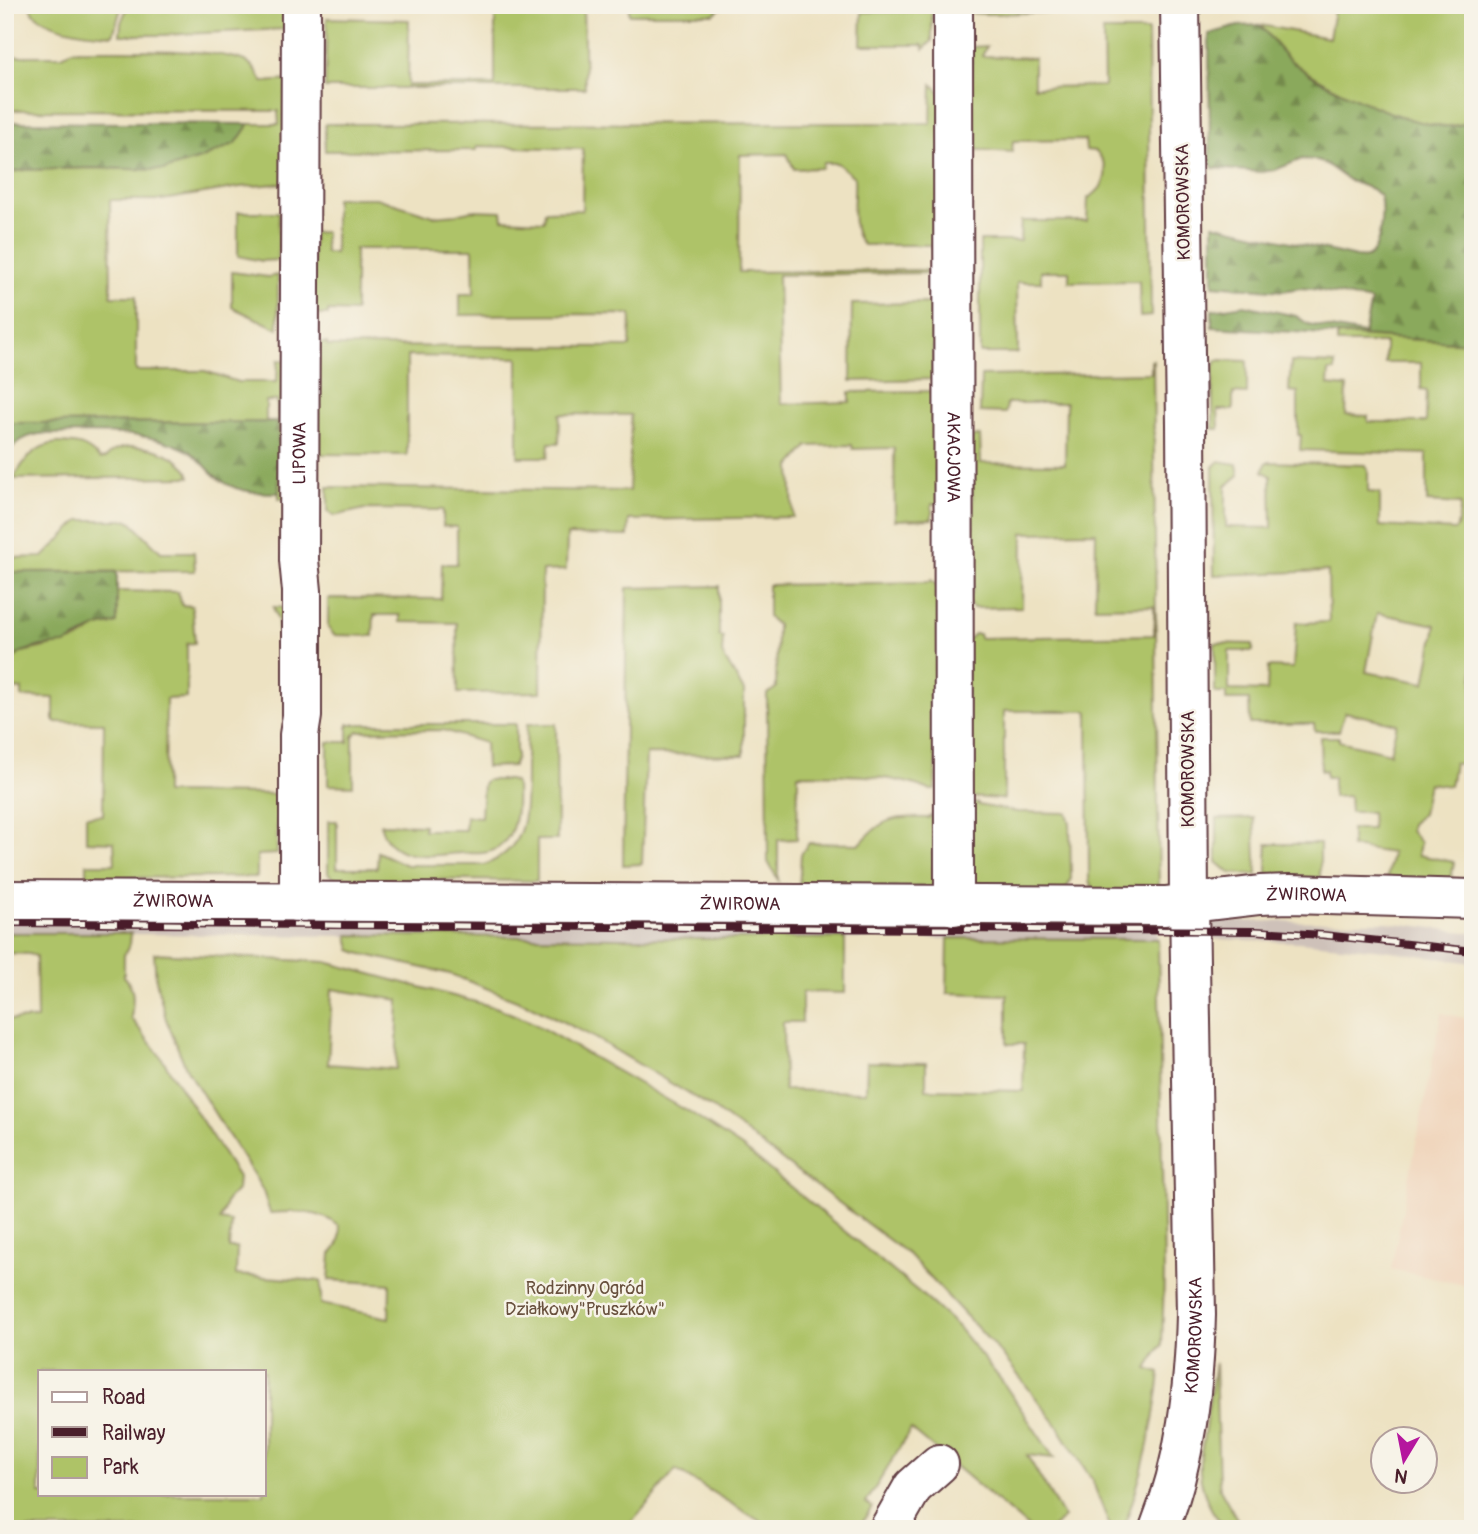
<svg xmlns="http://www.w3.org/2000/svg" width="1478" height="1534" font-family="Pangolin,sans-serif">
  <defs>
    <pattern id="forest-firs" width="22" height="20" patternUnits="userSpaceOnUse" patternTransform="scale(1.75)"><rect width="22" height="20" fill="#8aa95c"/><path d="M5 1l3.5 6h-7zM16 11l3.5 6h-7z" fill="#73894c"/></pattern>
  </defs>
  <rect width="100%" height="100%" fill="#f7f3e8"/>
  <filter id="ink" filterUnits="userSpaceOnUse"><feTurbulence type="fractalNoise" baseFrequency=".0143" numOctaves="2"/><feDisplacementMap in="SourceGraphic" scale="14" xChannelSelector="R" yChannelSelector="G"/><feConvolveMatrix kernelMatrix="1 2 1 2 8 2 1 2 1" color-interpolation-filters="sRGB"/></filter>
  <filter id="wash" filterUnits="userSpaceOnUse"><feTurbulence type="fractalNoise" baseFrequency=".00686" numOctaves="4" result="noise"/><feDisplacementMap in="SourceGraphic" scale="28" xChannelSelector="R" yChannelSelector="G"/><feGaussianBlur stdDeviation="1.57" result="paint"/><feColorMatrix in="noise" values="0 0 0 0 0 0 0 0 0 0 0 0 0 0 0 0 0 1.4 0 .05"/><feComposite in="paint" operator="in"/></filter>
  <g filter="url(#wash)">
    <rect width="100%" height="100%" fill="#ede2c2"/>
    <!-- built -->
    <path fill="#f0d5bc" d="M 1442,1013 L 1473,1020 L 1473,1287 L 1391,1269 Z"/>
    <!-- railway -->
    <g fill="#cec1b9">
      <path d="M 5,913 L 1157,917 L 1158,939 L 706,939 L 5,933 Z"/>
      <path d="M 1211,921 L 1386,922 L 1473,933 L 1473,963 L 1384,950 L 1298,942 L 1211,939 Z"/>
    </g>
    <!-- green -->
    <g fill="#aec367" stroke="#7c7149" stroke-width="2" fill-rule="evenodd">
      <path d="M 29,5 L 122,5 L 113,35 C 91,34 37,29 29,5 Z"/>
      <path d="M 128,5 L 289,5 L 285,29 L 163,35 L 120,35 L 121,23 Z"/>
      <path d="M 472,5 L 583,5 L 585,88 L 325,88 L 327,18 L 409,20 L 408,85 L 495,85 L 495,10 L 472,9 Z"/>
      <path d="M 629,5 L 724,5 L 714,14 L 629,14 Z"/>
      <path d="M 966,5 L 1104,5 L 1104,11 L 987,14 L 972,13 Z"/>
      <path d="M 1335,5 L 1473,5 L 1473,121 C 1462,125 1452,127 1441,126 C 1399,121 1320,86 1288,58 C 1278,49 1269,36 1260,25 L 1329,38 Z"/>
      <path d="M 932,11 L 932,41 L 924,49 L 923,45 L 861,45 L 862,12 Z"/>
      <path d="M 1103,31 L 1148,31 L 1151,316 L 1140,317 L 1139,281 L 1069,282 L 1069,271 L 1041,271 L 1041,282 L 1017,282 L 1018,353 L 980,353 L 980,241 L 1020,241 L 1021,221 L 1087,221 L 1088,198 C 1107,188 1112,166 1095,151 L 1086,150 L 1085,140 L 1013,141 L 1012,152 L 966,149 L 972,47 L 987,46 L 982,56 L 1034,58 L 1034,87 L 1104,86 Z"/>
      <path d="M 72,50 C 108,51 224,46 250,64 C 255,68 259,76 263,82 L 289,80 L 289,183 L 240,187 L 162,200 L 110,200 L 111,296 L 136,296 L 136,371 L 205,371 L 238,382 L 277,382 L 278,360 L 288,361 L 288,499 L 279,499 L 277,401 L 266,401 L 266,422 L 5,423 L 5,398 L 10,386 L 10,373 L 5,356 L 5,173 L 25,170 L 92,168 L 164,170 L 200,159 L 236,143 L 249,124 L 279,124 L 278,111 L 5,110 L 5,56 L 62,56 Z"/>
      <path d="M 932,84 L 941,93 L 941,247 L 933,253 L 932,245 L 863,245 C 847,226 856,199 854,177 L 837,163 L 823,163 L 822,168 L 794,169 L 787,154 L 740,155 L 739,272 L 925,270 L 927,273 L 778,275 L 781,404 L 850,402 L 850,392 L 932,391 L 932,387 L 942,387 L 941,504 L 932,504 L 932,519 L 895,520 L 894,448 L 853,449 L 852,445 L 808,446 L 791,466 L 793,517 L 629,520 L 628,536 L 567,535 L 566,570 L 542,571 L 541,692 L 458,693 L 457,623 L 400,622 L 400,615 L 374,615 L 373,636 L 334,635 L 328,628 L 328,599 L 330,598 L 441,599 L 442,564 L 457,564 L 457,527 L 443,526 L 443,510 L 365,509 L 334,516 L 328,511 L 328,487 L 629,491 L 631,415 L 560,414 L 559,443 L 549,443 L 548,457 L 518,457 L 518,358 L 407,356 L 407,455 L 319,454 L 312,448 L 319,343 L 327,343 L 328,346 L 630,347 L 631,314 L 460,315 L 460,294 L 474,294 L 473,249 L 355,249 L 355,312 L 328,311 L 328,315 L 319,315 L 313,308 L 313,233 L 325,232 L 325,253 L 335,253 L 335,198 L 376,198 L 433,216 L 457,214 L 472,210 L 502,211 L 503,219 L 544,221 L 545,211 L 582,210 L 583,149 L 477,146 L 476,150 L 325,151 L 325,124 L 931,123 Z"/>
      <path d="M 238,212 L 279,212 L 278,260 L 262,261 L 238,256 Z"/>
      <path d="M 232,272 L 268,277 L 278,275 L 278,329 L 232,307 Z"/>
      <path d="M 933,303 L 933,379 L 851,381 L 852,304 Z"/>
      <path d="M 1337,335 L 1473,343 L 1473,767 L 1454,763 L 1450,786 L 1428,783 L 1422,814 L 1411,824 L 1410,830 L 1420,842 L 1418,855 L 1454,862 L 1450,887 L 1386,883 L 1392,853 L 1351,847 L 1351,829 L 1372,829 L 1371,812 L 1350,812 L 1349,796 L 1333,797 L 1333,777 L 1326,777 L 1326,770 L 1321,771 L 1320,737 L 1339,737 L 1339,741 L 1390,753 L 1397,724 L 1345,712 L 1339,731 L 1315,731 L 1314,724 L 1250,724 L 1249,700 L 1226,700 L 1226,693 L 1215,693 L 1215,643 L 1253,644 L 1253,651 L 1229,651 L 1229,690 L 1267,691 L 1268,667 L 1293,668 L 1296,623 L 1329,622 L 1328,571 L 1214,575 L 1213,467 L 1219,461 L 1237,464 L 1239,475 L 1226,486 L 1226,527 L 1272,528 L 1271,476 L 1263,471 L 1267,462 L 1365,465 L 1368,470 L 1368,492 L 1380,493 L 1380,526 L 1455,530 L 1457,527 L 1461,504 L 1427,502 L 1427,454 L 1300,450 L 1301,435 L 1298,435 L 1298,392 L 1289,391 L 1291,362 L 1335,364 L 1335,371 L 1329,371 L 1328,385 L 1347,387 L 1346,415 L 1368,416 L 1368,422 L 1426,422 L 1427,391 L 1421,390 L 1421,363 L 1385,363 L 1385,343 L 1337,343 ZM 1377,613 L 1436,625 L 1425,683 L 1366,672 Z"/>
      <path d="M 1153,360 L 1159,891 L 1096,895 L 1089,881 L 1088,711 L 1004,711 L 1004,799 L 966,797 L 967,640 L 974,634 L 979,634 L 980,638 L 1154,635 L 1154,606 L 1095,607 L 1096,532 L 1023,533 L 1022,607 L 973,608 L 967,602 L 973,590 L 972,437 L 980,436 L 981,463 L 1065,464 L 1066,403 L 1007,403 L 1006,413 L 980,412 L 981,376 L 1151,373 L 1151,361 Z"/>
      <path d="M 1217,360 L 1247,361 L 1247,394 L 1233,393 L 1233,410 L 1218,410 L 1219,429 L 1213,429 L 1213,370 Z"/>
      <path d="M 58,443 C 79,444 85,444 100,459 L 106,458 C 121,435 184,450 190,477 L 13,479 C 24,461 34,445 58,443 Z"/>
      <path d="M 80,520 L 129,520 L 161,552 L 194,552 L 195,571 L 5,572 L 5,558 L 43,557 Z"/>
      <path d="M 931,580 L 942,590 L 935,790 L 930,790 C 887,773 843,775 798,774 L 797,839 L 778,840 L 778,880 L 768,862 L 767,694 L 776,688 L 777,625 L 768,617 L 768,585 L 931,582 Z"/>
      <path d="M 719,586 L 719,636 L 723,637 L 722,654 L 744,691 L 744,755 L 646,754 L 642,864 L 623,865 L 627,588 Z"/>
      <path d="M 117,591 L 178,592 L 182,605 L 192,606 L 195,643 L 187,644 L 187,698 L 166,699 L 165,793 L 277,794 L 277,854 L 257,855 L 257,877 L 87,878 L 87,864 L 115,864 L 114,842 L 86,841 L 86,816 L 103,815 L 104,723 L 54,722 L 54,698 L 22,697 L 22,689 L 5,690 L 5,665 L 22,652 L 77,640 L 98,627 L 117,623 Z"/>
      <path d="M 273,607 L 280,607 L 288,612 L 287,678 L 278,678 L 278,620 Z"/>
      <path d="M 348,724 L 516,724 L 516,758 L 513,766 L 486,767 L 485,743 L 443,730 L 358,731 L 353,736 L 353,786 L 328,785 L 328,742 L 348,742 Z"/>
      <path d="M 527,724 L 556,724 L 557,840 L 537,840 L 537,881 L 333,878 L 328,873 L 328,821 L 337,821 L 337,868 L 377,868 L 378,852 L 406,865 L 484,865 C 526,850 525,817 526,779 C 526,761 526,742 527,724 Z"/>
      <path d="M 486,780 L 509,780 L 515,783 L 516,786 C 517,806 517,834 499,847 C 489,855 474,853 462,853 C 430,855 390,864 380,824 L 424,825 L 424,830 L 465,830 L 466,816 L 481,817 L 483,784 Z"/>
      <path d="M 966,803 L 978,803 L 978,805 L 1017,812 L 1067,813 L 1070,823 L 1071,880 L 1063,895 L 972,889 Z"/>
      <path d="M 930,816 L 935,816 L 937,884 L 933,887 L 799,891 L 801,854 L 809,843 L 860,844 C 884,816 895,817 929,818 Z"/>
      <path d="M 1254,818 L 1257,875 L 1230,873 L 1217,862 L 1217,819 Z"/>
      <path d="M 1267,844 L 1320,844 L 1320,879 L 1267,875 Z"/>
      <path d="M 5,933 L 131,933 L 130,944 L 124,955 L 124,976 C 136,989 133,1001 131,1018 L 161,1057 L 238,1177 L 237,1190 L 227,1200 L 220,1220 L 231,1222 L 229,1248 L 237,1248 L 236,1275 L 321,1281 L 321,1304 L 389,1318 L 390,1284 L 329,1280 L 331,1254 C 339,1247 342,1236 339,1226 C 321,1210 293,1211 270,1213 L 263,1191 L 255,1177 L 186,1068 L 166,1019 L 156,980 L 154,953 L 326,962 L 498,1008 L 531,1022 L 687,1111 L 743,1148 L 920,1293 L 957,1326 L 1002,1381 L 1054,1458 L 1027,1455 L 1064,1518 L 1050,1529 L 1030,1529 L 911,1429 L 866,1503 L 872,1507 L 858,1529 L 773,1529 L 676,1470 L 626,1529 L 5,1529 L 5,1020 L 37,1019 L 36,956 L 29,954 L 5,953 ZM 332,989 L 399,1000 L 396,1069 L 328,1064 ZM 40,1371 L 264,1371 L 264,1494 L 40,1494 Z"/>
      <path d="M 348,935 L 706,939 L 845,938 L 845,993 L 802,992 L 802,1022 L 783,1022 L 784,1090 L 866,1092 L 867,1062 L 926,1063 L 926,1089 L 1023,1091 L 1024,1044 L 1007,1044 L 1007,995 L 947,993 L 948,938 L 1158,939 L 1164,1275 L 1162,1347 L 1160,1347 L 1147,1369 L 1160,1373 C 1154,1427 1142,1478 1123,1529 L 1111,1529 L 1092,1480 L 1057,1425 L 1000,1352 L 909,1255 L 714,1109 L 593,1037 L 532,1006 L 450,974 L 362,954 L 351,950 Z"/>
      <path d="M 1215,1363 L 1219,1481 L 1220,1489 L 1241,1526 L 1245,1529 C 1241,1529 1237,1530 1234,1529 C 1210,1523 1198,1482 1200,1461 Z"/>
    </g>
    <!-- forest -->
    <g fill="url(#forest-firs)" stroke="#6a6444" stroke-width="2">
      <path d="M 1260,25 C 1269,36 1278,49 1288,58 C 1319,86 1400,121 1441,126 C 1452,127 1462,125 1473,121 L 1473,343 L 1212,327 L 1212,310 L 1244,305 L 1296,316 L 1308,324 L 1364,334 L 1371,301 L 1313,289 L 1300,288 L 1283,291 L 1213,285 L 1213,224 L 1356,257 C 1359,257 1364,258 1367,257 C 1382,251 1383,208 1380,196 L 1372,189 L 1350,181 L 1326,164 L 1314,160 L 1302,159 L 1275,170 L 1261,172 L 1213,168 L 1210,162 L 1209,34 L 1238,26 Z"/>
      <path d="M 5,122 L 249,124 L 236,143 L 200,159 L 164,170 L 92,168 L 25,170 L 5,173 Z"/>
      <path d="M 278,422 L 279,493 C 254,493 232,492 213,474 C 204,465 196,454 185,449 C 140,428 87,434 39,434 C 23,437 15,443 5,456 L 5,423 Z"/>
      <path d="M 5,572 L 117,572 L 117,623 L 98,627 L 65,644 L 41,646 L 22,652 L 5,665 Z"/>
    </g>
  </g>
  <g filter="url(#ink)">
    <g fill="none" stroke-linecap="round" stroke-linejoin="round">
      <!-- minor casing -->
      <g stroke="#623c42" stroke-width="42">
        <g id="minor">
          <path id="s1" d="M 953,5 L 954,906"/>
          <path id="s2" d="M 5,900 L 1165,906 L 1260,895 L 1290,894 L 1473,899"/>
          <path id="s3" d="M 299,903 L 299,735 L 302,716 L 302,591 L 299,560 L 301,5"/>
          <path d="M 889,1529 L 913,1487 L 939,1464"/>
          <path id="s4" d="M 1159,1529 C 1186,1461 1194,1388 1196,1315 L 1189,904 L 1186,424 L 1180,5"/>
        </g>
      </g>
      <!-- minor -->
      <use href="#minor" stroke="#fff" stroke-width="38"/>
      <!-- rail casing -->
      <g stroke="#4a1f2b" stroke-width="8">
        <path id="rail" d="M 5,923 L 1256,931 L 1323,935 L 1473,951"/>
      </g>
      <!-- rail -->
      <use href="#rail" stroke="#f7f3e8" stroke-width="5" stroke-dasharray="16" stroke-linecap="butt"/>
    </g>
  </g>
  <g text-anchor="middle" stroke-width="5" stroke-linejoin="round" paint-order="stroke">
    <!-- street labels -->
    <g font-size="18" fill="#4a1f2b" stroke="#f7f3e8">
      <text transform="translate(1183 202) rotate(-91)" y="6">KOMOROWSKA</text>
      <text dy="6" stroke="none"><textPath href="#s3" startOffset="450">LIPOWA</textPath></text>
      <text dy="6" stroke="none"><textPath href="#s1" startOffset="452">AKACJOWA</textPath></text>
      <text transform="translate(1188 769) rotate(-90)" y="6">KOMOROWSKA</text>
      <text dy="6" stroke="none"><textPath href="#s2" startOffset="1302">ŻWIROWA</textPath></text>
      <text dy="6" stroke="none"><textPath href="#s2" startOffset="168">ŻWIROWA</textPath></text>
      <text dy="6" stroke="none"><textPath href="#s2" startOffset="735">ŻWIROWA</textPath></text>
      <text dy="6" stroke="none"><textPath href="#s4" startOffset="198">KOMOROWSKA</textPath></text>
    </g>
    <!-- park labels -->
    <g font-size="18" fill="#68503d" stroke="#f7f3e8">
      <text x="585" y="1294">Rodzinny Ogród<tspan x="585" dy="21">Działkowy"Pruszków"</tspan></text>
    </g>
  </g>
  <!-- margin -->
  <rect width="1478" height="1534" fill="none" stroke="#f7f3e8" stroke-width="28"/>
  <!-- legend -->
  <rect x="38" y="1370" width="228" height="126" fill="#f7f3e8" stroke="#b29e9c" stroke-width="2"/>
  <rect x="52" y="1392" width="35" height="10" fill="#ffffff" stroke="#b29e9c" stroke-width="2"/>
  <text x="102" y="1404" font-size="21" fill="#4a1f2b">Road</text>
  <rect x="52" y="1427" width="35" height="10" fill="#4a1f2b" stroke="#b29e9c" stroke-width="2"/>
  <text x="102" y="1440" font-size="21" fill="#4a1f2b">Railway</text>
  <rect x="52" y="1457" width="35" height="21" fill="#aec367" stroke="#b29e9c" stroke-width="2"/>
  <text x="102" y="1474" font-size="21" fill="#4a1f2b">Park</text>
  <!-- north arrow -->
  <g transform="translate(1404 1460) rotate(190)"><circle r="33" fill="#f7f3e8" stroke="#b29e9c" stroke-width="2"/>
  <path d="M0-5L12 26L0 18L-12 26Z" fill="#b5179e"/>
  <text y="-10" font-size="19" font-weight="bold" text-anchor="middle" fill="#4a1f2b">N</text>
  </g>
</svg>
